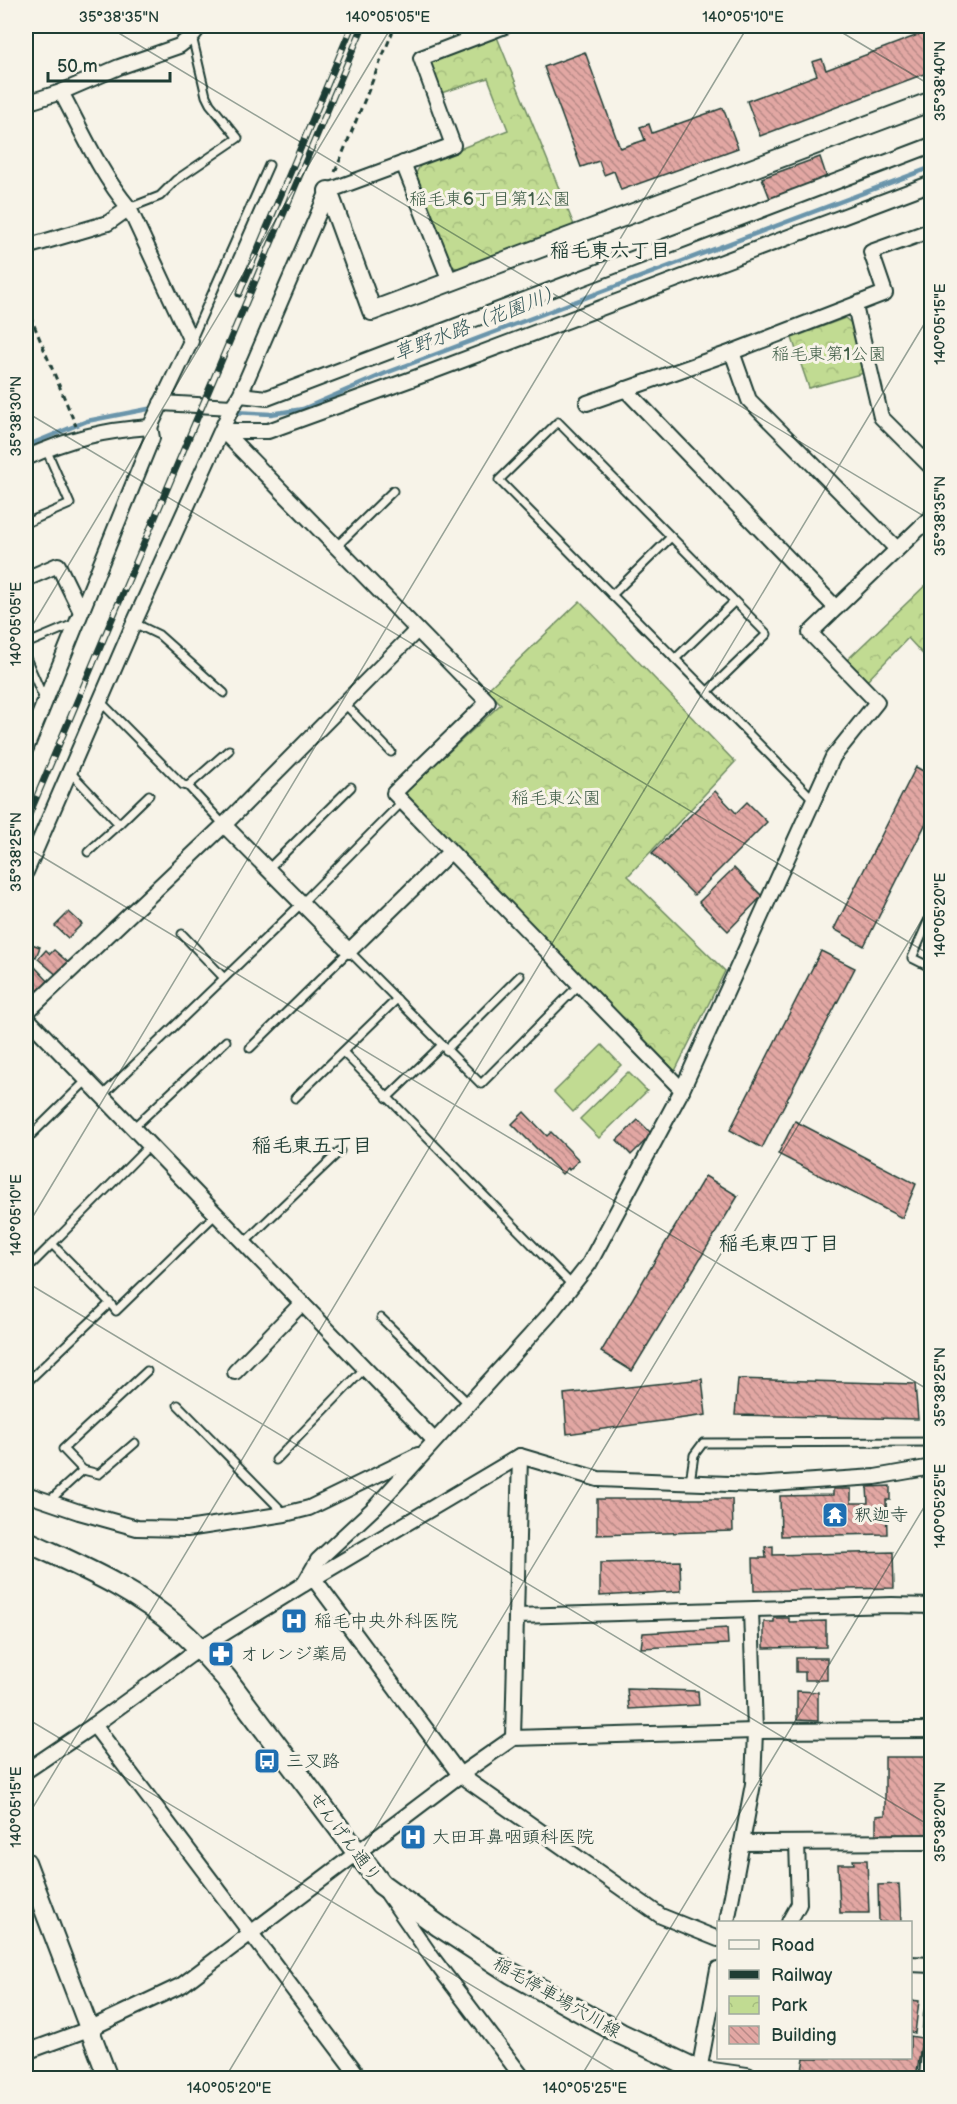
<svg xmlns="http://www.w3.org/2000/svg" width="957" height="2104" font-family="'Balsamiq Sans','Klee One',sans-serif">
  <defs>
    <pattern id="park-crowns" width="20" height="18" patternUnits="userSpaceOnUse" patternTransform="scale(1.5)"><rect width="20" height="18" fill="#c1db92"/><path d="M2 6a3 3 0 1 1 6 0M12 15a3 3 0 1 1 6 0" fill="none" stroke="#a5bd7e"/></pattern>
    <pattern id="building-back-hatch" width="6" height="6" patternUnits="userSpaceOnUse" patternTransform="scale(1.5)"><rect width="6" height="6" fill="#e2a7a3"/><path d="M-1 5l2 2M0 0l6 6M5-1l2 2" fill="none" stroke="#b78986"/></pattern>
  </defs>
  <rect width="100%" height="100%" fill="#f7f3e8"/>
  <filter id="ink" filterUnits="userSpaceOnUse"><feTurbulence type="fractalNoise" baseFrequency=".0167" numOctaves="2"/><feDisplacementMap in="SourceGraphic" scale="12" xChannelSelector="R" yChannelSelector="G"/><feConvolveMatrix kernelMatrix="1 2 1 2 8 2 1 2 1" color-interpolation-filters="sRGB"/></filter>
  <g filter="url(#ink)">
    <!-- park -->
    <g fill="url(#park-crowns)" stroke="#708c63" stroke-width="1.5">
      <path d="M 497,37 L 576,230 L 459,269 L 451,266 L 415,175 L 421,164 L 508,130 L 488,78 L 441,93 L 431,65 L 431,60 Z"/>
      <path d="M 845,318 L 851,323 L 864,373 L 809,388 L 792,338 Z"/>
      <path d="M 931,580 L 931,663 L 908,638 L 867,681 L 846,661 Z"/>
      <path d="M 580,601 L 735,762 L 628,876 L 725,971 L 675,1071 L 403,794 L 501,704 L 487,690 Z"/>
    </g>
    <!-- pitch -->
    <g fill="#c1db92" stroke="#708c63" stroke-width="1.5">
      <path d="M 602,1045 L 621,1065 L 573,1112 L 554,1092 Z"/>
      <path d="M 628,1072 L 647,1091 L 599,1138 L 580,1119 Z"/>
    </g>
    <g fill="none" stroke-linecap="round" stroke-linejoin="round">
      <!-- stream -->
      <g stroke="#6b95ab" stroke-width="4.5">
        <path d="M 233,412 L 271,414 L 303,409 L 386,373 L 932,167"/>
        <path d="M 26,446 L 87,421 L 148,409 L 155,409"/>
      </g>
    </g>
    <!-- building -->
    <g fill="url(#building-back-hatch)" stroke="#1f3d34" stroke-width="1.5">
      <path d="M 931,30 L 932,71 L 760,136 L 747,101 L 817,75 L 812,62 L 822,59 L 826,70 Z"/>
      <path d="M 585,52 L 620,148 L 645,140 L 640,127 L 649,124 L 652,133 L 723,108 L 738,148 L 621,190 L 614,171 L 604,175 L 599,161 L 581,167 L 544,67 Z"/>
      <path d="M 820,157 L 828,181 L 771,201 L 762,178 Z"/>
      <path d="M 916,767 L 932,776 L 932,811 L 864,946 L 834,929 Z"/>
      <path d="M 715,791 L 736,813 L 747,802 L 767,822 L 694,895 L 652,853 Z"/>
      <path d="M 734,868 L 762,896 L 728,931 L 699,902 Z"/>
      <path d="M 69,912 L 82,924 L 68,938 L 55,926 Z"/>
      <path d="M 26,942 L 40,947 L 36,957 L 26,953 Z"/>
      <path d="M 46,950 L 50,954 L 54,950 L 70,964 L 59,977 L 38,959 Z"/>
      <path d="M 821,951 L 855,968 L 762,1148 L 730,1130 Z"/>
      <path d="M 34,966 L 51,984 L 37,997 L 26,986 L 26,974 Z"/>
      <path d="M 524,1112 L 547,1136 L 551,1132 L 579,1160 L 569,1170 L 568,1168 L 562,1174 L 512,1124 Z"/>
      <path d="M 638,1120 L 652,1134 L 631,1155 L 617,1140 Z"/>
      <path d="M 795,1121 L 916,1184 L 902,1218 L 778,1154 Z"/>
      <path d="M 705,1176 L 738,1196 L 632,1371 L 601,1352 Z"/>
      <path d="M 702,1379 L 706,1415 L 567,1434 L 564,1394 Z"/>
      <path d="M 738,1379 L 915,1384 L 918,1419 L 735,1415 Z"/>
      <path d="M 890,1486 L 890,1500 L 886,1500 L 887,1534 L 781,1536 L 780,1496 L 833,1495 L 833,1489 L 851,1489 L 851,1503 L 868,1503 L 867,1487 Z"/>
      <path d="M 597,1499 L 732,1499 L 733,1531 L 597,1535 Z"/>
      <path d="M 773,1546 L 773,1555 L 893,1552 L 894,1588 L 754,1591 L 753,1558 L 766,1558 L 765,1547 Z"/>
      <path d="M 680,1561 L 681,1591 L 600,1596 L 600,1563 Z"/>
      <path d="M 774,1618 L 789,1618 L 789,1622 L 826,1621 L 826,1647 L 764,1648 L 764,1622 L 774,1622 Z"/>
      <path d="M 727,1628 L 728,1644 L 641,1648 L 643,1633 Z"/>
      <path d="M 796,1658 L 827,1658 L 827,1680 L 805,1680 L 805,1672 L 796,1672 Z"/>
      <path d="M 627,1689 L 698,1691 L 699,1705 L 629,1709 Z"/>
      <path d="M 797,1691 L 818,1692 L 818,1721 L 797,1720 Z"/>
      <path d="M 885,1757 L 928,1757 L 927,1835 L 876,1835 L 876,1816 L 885,1815 Z"/>
      <path d="M 853,1860 L 867,1860 L 869,1913 L 840,1913 L 838,1864 L 854,1864 Z"/>
      <path d="M 899,1884 L 901,1922 L 879,1922 L 878,1885 Z"/>
      <path d="M 910,2000 L 919,2001 L 915,2033 L 910,2032 Z"/>
      <path d="M 910,2036 L 922,2038 L 916,2078 L 801,2077 L 804,2058 L 910,2058 Z"/>
    </g>
    <g fill="none" stroke-linecap="round" stroke-linejoin="round">
      <!-- service casing -->
      <g stroke="#1f3d34" stroke-width="11">
        <g id="service">
          <path d="M 129,208 L 160,196 L 176,180 L 238,138 L 210,104 L 206,96 L 192,36"/>
          <path d="M 192,339 L 269,165"/>
          <path d="M 26,523 L 70,504 L 46,449"/>
          <path d="M 336,547 L 393,491"/>
          <path d="M 612,595 L 671,537"/>
          <path d="M 134,623 L 159,635 L 224,693"/>
          <path d="M 26,644 L 76,623"/>
          <path d="M 26,658 L 44,699"/>
          <path d="M 675,659 L 734,602"/>
          <path d="M 707,692 L 767,634 L 558,422 L 499,480 L 814,800"/>
          <path d="M 101,702 L 183,785 L 188,786 L 224,825"/>
          <path d="M 345,704 L 391,752"/>
          <path d="M 70,772 L 119,824 L 149,795"/>
          <path d="M 188,786 L 229,750"/>
          <path d="M 88,852 L 119,824"/>
          <path d="M 268,869 L 351,787"/>
          <path d="M 932,918 L 930,917 L 912,958 L 932,968"/>
          <path d="M 182,934 L 224,978"/>
          <path d="M 250,1048 L 349,951 L 481,1084 L 579,985"/>
          <path d="M 446,1050 L 520,976"/>
          <path d="M 343,1052 L 573,1286"/>
          <path d="M 102,1096 L 302,903 L 402,802"/>
          <path d="M 295,1098 L 397,999"/>
          <path d="M 387,1098 L 442,1045"/>
          <path d="M 133,1128 L 226,1041"/>
          <path d="M 26,1140 L 87,1080"/>
          <path d="M 244,1243 L 340,1151"/>
          <path d="M 52,1244 L 150,1145"/>
          <path d="M 26,1270 L 52,1244 L 110,1303"/>
          <path d="M 381,1318 L 468,1403"/>
          <path d="M 26,1383 L 110,1303 L 116,1311 L 216,1214"/>
          <path d="M 178,1405 L 285,1514"/>
          <path d="M 276,1460 L 365,1368"/>
          <path d="M 931,1468 L 932,1427"/>
          <path d="M 83,1470 L 99,1474 L 135,1443"/>
          <path d="M 690,1482 L 694,1455 L 703,1443 L 931,1442"/>
          <path d="M 49,1501 L 83,1470 L 63,1449 L 147,1371"/>
        </g>
      </g>
      <!-- minor casing -->
      <g stroke="#1f3d34" stroke-width="18">
        <g id="minor">
          <path d="M 26,103 L 61,92 L 119,67 L 179,46 L 192,36 L 200,26"/>
          <path d="M 403,163 L 450,281"/>
          <path d="M 26,247 L 108,223 L 129,208"/>
          <path d="M 855,306 L 881,417 L 932,468"/>
          <path d="M 732,352 L 749,400 L 897,549"/>
          <path d="M 625,389 L 836,608"/>
          <path d="M 240,395 L 267,398 L 932,145"/>
          <path d="M 161,403 L 232,407"/>
          <path d="M 587,403 L 732,352 L 885,293 L 871,252 L 932,230"/>
          <path d="M 223,431 L 488,702 L 394,793 L 682,1090"/>
          <path d="M 223,431 L 268,431 L 431,372 L 932,183"/>
          <path d="M 26,458 C 68,439 104,430 150,427 L 191,341 L 129,208 C 100,173 82,131 61,92"/>
          <path d="M 26,579 L 58,565 L 81,612"/>
          <path d="M 26,748 L 152,438 L 150,427"/>
          <path d="M 224,825 L 349,951 L 450,852"/>
          <path d="M 26,872 L 134,623 L 232,407 L 240,395 L 328,191 L 453,145 L 421,58 L 505,26"/>
          <path d="M 26,1013 L 224,825 L 417,630"/>
          <path d="M 26,1017 L 434,1440"/>
          <path d="M 235,1372 L 302,1303"/>
          <path d="M 26,1494 L 79,1512 L 137,1528 L 187,1529 L 285,1514 L 309,1508 L 418,1455"/>
          <path d="M 314,1579 L 460,1775 L 661,1916 L 718,1939"/>
          <path d="M 304,1584 L 318,1560 L 376,1506 L 549,1315 L 589,1264 L 682,1090 L 833,757 L 877,702 L 810,633 L 932,516"/>
          <path d="M 517,1616 L 892,1605 L 932,1606"/>
          <path d="M 94,1725 L 360,2078"/>
          <path d="M 513,1738 L 520,1456"/>
          <path d="M 26,1771 L 94,1725 L 200,1648 L 304,1584 L 520,1456 L 598,1479 L 755,1485 L 875,1477 L 932,1467"/>
          <path d="M 742,1843 L 932,1842"/>
          <path d="M 388,1894 L 433,1959 L 523,2078"/>
          <path d="M 727,1922 L 753,1784 L 755,1731 L 751,1610"/>
          <path d="M 789,1922 L 799,1904 L 797,1843"/>
          <path d="M 910,1964 L 932,1965"/>
          <path d="M 26,2052 L 89,2029 L 182,1985 L 460,1775 L 513,1738 L 755,1731 L 932,1730"/>
          <path d="M 701,2078 L 699,2071 L 718,1969"/>
          <path d="M 927,2078 L 932,2013"/>
        </g>
      </g>
      <!-- tertiary casing -->
      <g stroke="#1f3d34" stroke-width="22">
        <g id="tertiary">
          <path d="M 328,191 L 372,311 L 932,101"/>
          <path d="M 26,1862 L 108,2078"/>
        </g>
      </g>
      <!-- secondary casing -->
      <g stroke="#1f3d34" stroke-width="24">
        <path id="secondary" d="M 26,1541 C 79,1566 134,1588 178,1628 C 196,1643 211,1661 226,1678 L 381,1884 L 439,1926 L 511,1973 L 621,2034 L 699,2071 L 747,2078"/>
      </g>
      <!-- path -->
      <g stroke="#1f3d34" stroke-width="3" stroke-dasharray="6 4.5" stroke-linecap="butt">
        <path d="M 335,172 L 395,26"/>
        <path d="M 26,306 L 76,426"/>
      </g>
      <!-- service -->
      <use href="#service" stroke="#f7f3e8" stroke-width="7"/>
      <!-- minor -->
      <use href="#minor" stroke="#f7f3e8" stroke-width="14"/>
      <!-- tertiary -->
      <use href="#tertiary" stroke="#f7f3e8" stroke-width="18"/>
      <!-- secondary -->
      <use href="#secondary" stroke="#f7f3e8" stroke-width="20"/>
      <!-- rail casing -->
      <g stroke="#1f3d34" stroke-width="7">
        <g id="rail">
          <path d="M 239,294 L 352,26"/>
          <path d="M 26,822 L 363,26"/>
        </g>
      </g>
      <!-- rail -->
      <use href="#rail" stroke="#f7f3e8" stroke-width="4.5" stroke-dasharray="14" stroke-linecap="butt"/>
    </g>
  </g>
  <!-- ticks -->
  <path fill="none" stroke="#1f3d34" stroke-width="1.5" stroke-opacity="0.45" d="M 107,26 L 932,521M 831,26 L 932,86M 26,45 L 37,26M 26,412 L 932,956M 26,636 L 392,26M 26,847 L 932,1392M 26,1228 L 748,26M 26,1282 L 932,1827M 26,1718 L 626,2078M 26,1819 L 932,311M 225,2078 L 932,903M 580,2078 L 932,1494"/>
  <!-- icons -->
  <defs>
    <g id="temple-square" transform="scale(1.35)"><rect x="-9" y="-9" width="18" height="18" rx="4" fill="#1f6fb2" stroke="#f7f3e8"/><path d="M0-6L5-2H3V0L6.5 2.5H4V6H1.5V3h-3V6H-4V2.5H-6.5L-3 0V-2H-5Z" fill="#fff"/></g>
    <g id="hospital-square" transform="scale(1.35)"><rect x="-9" y="-9" width="18" height="18" rx="4" fill="#1f6fb2" stroke="#f7f3e8"/><path d="M-5-5h3v3.5h4V-5h3V5h-3V1.5h-4V5h-3Z" fill="#fff"/></g>
    <g id="pharmacy-square" transform="scale(1.35)"><rect x="-9" y="-9" width="18" height="18" rx="4" fill="#1f6fb2" stroke="#f7f3e8"/><path d="M-2-6h4v4h4v4h-4v4h-4v-4h-4v-4h4Z" fill="#fff"/></g>
    <g id="bus-square" transform="scale(1.35)"><rect x="-9" y="-9" width="18" height="18" rx="4" fill="#1f6fb2" stroke="#f7f3e8"/><path d="M-5-6H5V4H4V6H2V4H-2V6H-4V4H-5ZM-3.5-4V0h7V-4ZM-3.5 1.2v1.5H-2V1.2ZM2 1.2v1.5H3.5V1.2Z" fill="#fff"/></g>
  </defs>
  <g fill-rule="evenodd">
    <use href="#temple-square" x="835" y="1515"/>
    <use href="#hospital-square" x="294" y="1621"/>
    <use href="#pharmacy-square" x="221" y="1654"/>
    <use href="#bus-square" x="267" y="1761"/>
    <use href="#hospital-square" x="413" y="1837"/>
  </g>
  <g text-anchor="middle" stroke-width="6" stroke-linejoin="round" paint-order="stroke">
    <!-- park labels -->
    <g font-size="18" fill="#3f5d47" stroke="#f7f3e8">
      <text x="490" y="205">稲毛東6丁目第1公園</text>
      <text x="829" y="360">稲毛東第1公園</text>
      <text x="556" y="804">稲毛東公園</text>
    </g>
    <!-- poi labels -->
    <g font-size="18" fill="#1f3d34" stroke="#f7f3e8" text-anchor="start">
      <text x="854" y="1521">釈迦寺</text>
      <text x="314" y="1627">稲毛中央外科医院</text>
      <text x="240" y="1660">オレンジ薬局</text>
      <text x="286" y="1767">三叉路</text>
      <text x="432" y="1843">大田耳鼻咽頭科医院</text>
    </g>
    <!-- street labels -->
    <g font-size="18" fill="#1f3d34" stroke="#f7f3e8">
      <text transform="translate(345 1837) rotate(53)" y="6">せんげん通り</text>
      <text transform="translate(557 1997) rotate(30)" y="6">稲毛停車場穴川線</text>
    </g>
    <!-- neighbourhood labels -->
    <g font-size="20" font-weight="bold" fill="#1f3d34" stroke="#f7f3e8">
      <text x="610" y="257">稲毛東六丁目</text>
      <text x="312" y="1152">稲毛東五丁目</text>
      <text x="779" y="1250">稲毛東四丁目</text>
    </g>
    <!-- water labels -->
    <g font-size="20" font-style="italic" fill="#385a5c" stroke="#f7f3e8">
      <text transform="translate(478 322) rotate(-21)" y="7">草野水路（花園川）</text>
    </g>
  </g>
  <!-- margin -->
  <rect width="957" height="2104" fill="none" stroke="#f7f3e8" stroke-width="66"/>
  <!-- legend -->
  <rect x="717" y="1921" width="195" height="138" fill="#f7f3e8" stroke="#a1aaa0" stroke-width="1.5"/>
  <rect x="729" y="1940" width="30" height="9" fill="#f7f3e8" stroke="#a1aaa0" stroke-width="1.5"/>
  <text x="771" y="1951" font-size="18" fill="#1f3d34">Road</text>
  <rect x="729" y="1970" width="30" height="9" fill="#1f3d34" stroke="#a1aaa0" stroke-width="1.5"/>
  <text x="771" y="1981" font-size="18" fill="#1f3d34">Railway</text>
  <rect x="729" y="1996" width="30" height="18" fill="url(#park-crowns)" stroke="#a1aaa0" stroke-width="1.5"/>
  <text x="771" y="2011" font-size="18" fill="#1f3d34">Park</text>
  <rect x="729" y="2026" width="30" height="18" fill="url(#building-back-hatch)" stroke="#a1aaa0" stroke-width="1.5"/>
  <text x="771" y="2041" font-size="18" fill="#1f3d34">Building</text>
  <!-- scale -->
  <path d="M48 72v9h122v-9" fill="none" stroke="#1f3d34" stroke-width="3"/>
  <text x="57" y="72" font-size="18" fill="#1f3d34" stroke="#f7f3e8" stroke-width="4.5" paint-order="stroke">50 m</text>
  <rect x="33" y="33" width="891" height="2038" fill="none" stroke="#1f3d34" stroke-width="2"/>
  <g font-size="15" text-anchor="middle" fill="#1f3d34">
    <text x="119" y="22">35°38'35"N</text>
    <text x="388" y="22">140°05'05"E</text>
    <text x="743" y="22">140°05'10"E</text>
    <text transform="translate(940 81) rotate(-90)" y="5">35°38'40"N</text>
    <text transform="translate(940 324) rotate(-90)" y="5">140°05'15"E</text>
    <text transform="translate(16 416) rotate(-90)" y="5">35°38'30"N</text>
    <text transform="translate(940 516) rotate(-90)" y="5">35°38'35"N</text>
    <text transform="translate(16 624) rotate(-90)" y="5">140°05'05"E</text>
    <text transform="translate(16 852) rotate(-90)" y="5">35°38'25"N</text>
    <text transform="translate(940 915) rotate(-90)" y="5">140°05'20"E</text>
    <text transform="translate(16 1215) rotate(-90)" y="5">140°05'10"E</text>
    <text transform="translate(940 1387) rotate(-90)" y="5">35°38'25"N</text>
    <text transform="translate(940 1506) rotate(-90)" y="5">140°05'25"E</text>
    <text transform="translate(16 1807) rotate(-90)" y="5">140°05'15"E</text>
    <text transform="translate(940 1822) rotate(-90)" y="5">35°38'20"N</text>
    <text x="229" y="2093">140°05'20"E</text>
    <text x="585" y="2093">140°05'25"E</text>
  </g>
</svg>
